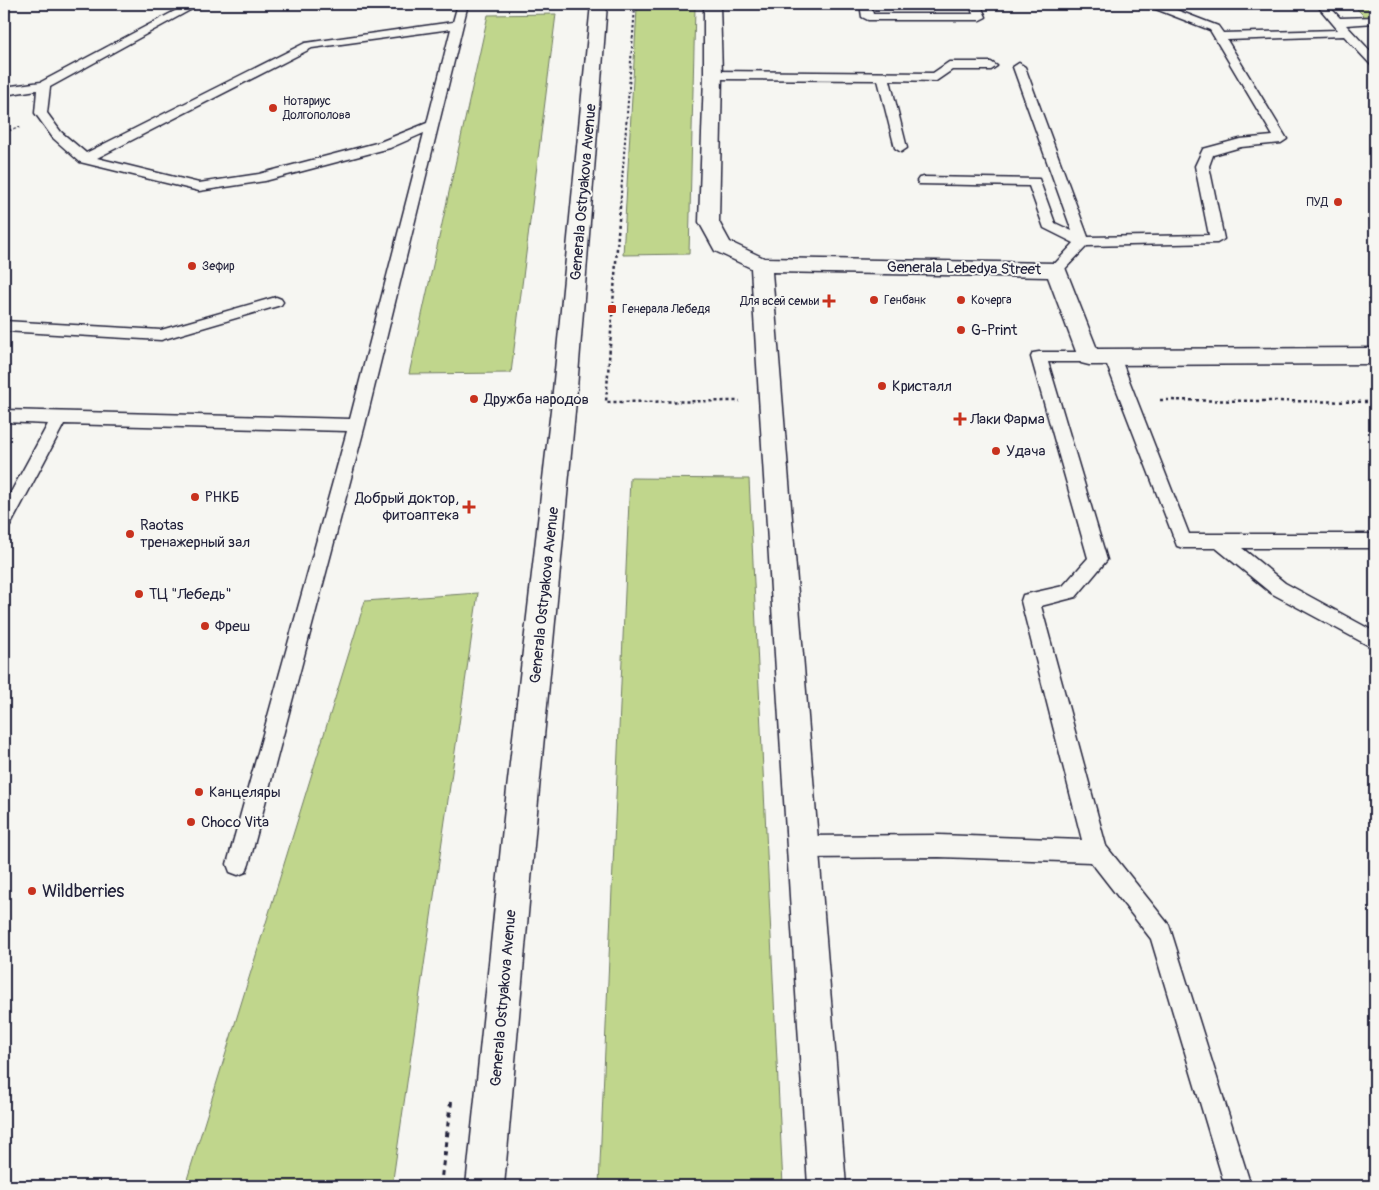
<svg xmlns="http://www.w3.org/2000/svg" width="1379" height="1190" font-family="Pangolin,sans-serif">
  <rect width="100%" height="100%" fill="#f6f6f2"/>
  <filter id="ink" filterUnits="userSpaceOnUse"><feTurbulence type="fractalNoise" baseFrequency=".02" numOctaves="2"/><feDisplacementMap in="SourceGraphic" scale="10" xChannelSelector="R" yChannelSelector="G"/><feConvolveMatrix kernelMatrix="1 2 1 2 8 2 1 2 1" color-interpolation-filters="sRGB"/></filter>
  <g filter="url(#ink)">
    <!-- green -->
    <g fill="#c0d68c" stroke="#717c64">
      <path d="M 1352,4 L 1375,4 L 1375,27 Z"/>
      <path d="M 695,7 L 689,254 L 623,255 L 637,9 Z"/>
      <path d="M 556,14 L 511,373 L 409,374 L 488,15 Z"/>
      <path d="M 630,478 L 749,479 L 783,1186 L 599,1186 Z"/>
      <path d="M 478,593 L 392,1186 L 185,1186 L 365,601 Z"/>
    </g>
    <g fill="none" stroke-linecap="round" stroke-linejoin="round">
      <!-- lane casing -->
      <g stroke="#22223b" stroke-width="3">
        <g id="lane">
          <path d="M 188,4 L 201,4 L 50,87 L 47,113 L 61,132 L 86,153 L 305,43 L 453,22 L 458,4 L 468,4 L 365,425 L 249,864 L 246,872 L 238,875 L 230,872 L 227,864 L 347,431 L 64,424 L 10,526 L 4,528 L 4,505 L 48,424 L 4,422 L 4,410 L 350,419 L 424,133 L 390,148 L 265,181 L 199,191 L 80,162 L 53,138 L 35,113 L 37,90 L 4,95 L 4,87 L 41,82 ZM 451,29 L 427,123 L 380,142 L 259,174 L 199,183 L 97,158 L 312,48 Z"/>
          <path d="M 860,4 L 870,4 L 873,14 L 973,14 L 970,4 L 980,4 L 986,17 L 980,20 L 868,20 L 862,17 Z"/>
          <path d="M 1147,4 L 1161,4 L 1218,26 L 1223,33 L 1338,30 L 1316,4 L 1327,4 L 1340,18 L 1375,17 L 1375,23 L 1346,25 L 1375,56 L 1375,66 L 1371,65 L 1344,36 L 1227,40 L 1287,139 L 1281,143 L 1241,147 L 1213,155 L 1209,166 L 1224,239 L 1217,243 L 1087,246 L 1061,273 L 1056,275 L 1049,270 L 1074,243 L 1044,228 L 1029,186 L 919,184 L 917,181 L 919,178 L 924,177 L 1039,179 L 1055,223 L 1072,231 L 1013,67 L 1019,63 L 1025,67 L 1088,237 L 1209,235 L 1195,166 L 1203,149 L 1240,139 L 1273,136 L 1210,30 L 1148,6 Z"/>
          <path d="M 949,62 L 991,62 L 997,66 L 991,70 L 952,70 L 936,81 L 890,80 L 907,148 L 901,152 L 895,148 L 878,80 L 713,79 L 707,75 L 713,71 L 933,73 Z"/>
          <path d="M 276,297 L 281,299 L 283,302 L 281,305 L 161,340 L 4,331 L 4,321 L 161,330 Z"/>
          <path d="M 1039,352 L 1089,352 L 1095,353 L 1097,357 L 1095,361 L 1089,362 L 1048,362 L 1107,560 L 1076,597 L 1041,606 L 1106,846 L 1169,925 L 1251,1186 L 1225,1186 L 1151,939 L 1091,862 L 939,857 L 803,858 L 795,855 L 792,847 L 795,839 L 803,836 L 939,835 L 1082,840 L 1021,601 L 1023,595 L 1063,586 L 1088,558 L 1031,357 L 1033,353 Z"/>
          <path d="M 1112,352 L 1118,353 L 1120,357 L 1189,534 L 1375,534 L 1375,548 L 1242,548 L 1285,583 L 1375,632 L 1375,649 L 1271,593 L 1216,548 L 1183,548 L 1177,546 L 1104,357 L 1106,353 Z"/>
        </g>
      </g>
      <!-- street casing -->
      <g stroke="#22223b" stroke-width="3">
        <path id="street" d="M 704,4 L 720,4 L 722,75 L 719,222 L 730,242 L 764,258 L 1056,263 L 1064,265 L 1097,349 L 1375,348 L 1375,364 L 1089,365 L 1081,363 L 1078,357 L 1048,277 L 772,272 L 846,1186 L 808,1186 L 751,268 L 715,251 L 699,222 L 704,75 Z"/>
      </g>
      <!-- primary casing -->
      <g stroke="#22223b" stroke-width="3">
        <path id="primary" d="M 591,4 L 607,4 L 576,401 L 539,789 L 504,1186 L 466,1186 L 507,789 L 552,401 Z"/>
      </g>
      <!-- path-far2 -->
      <g stroke="#22223b" stroke-width="2" stroke-dasharray="2.5 2.5" stroke-linecap="butt">
        <path d="M 566,4 L 565,6 L 570,8"/>
        <path d="M 4,132 L 20,127"/>
        <path d="M 620,208 L 635,7 L 642,4"/>
      </g>
      <!-- path-far1 -->
      <g stroke="#22223b" stroke-width="2.5" stroke-dasharray="3 3" stroke-linecap="butt">
        <path d="M 620,206 L 606,402 L 740,401"/>
        <path d="M 1160,400 L 1375,402"/>
      </g>
      <!-- path -->
      <path stroke="#22223b" stroke-width="4" stroke-dasharray="5 5" stroke-linecap="butt" d="M 441,1186 L 451,1102"/>
      <!-- lane -->
      <use href="#lane" fill="#f6f6f2" fill-rule="evenodd"/>
      <!-- street -->
      <use href="#street" fill="#f6f6f2" fill-rule="evenodd"/>
      <!-- primary -->
      <use href="#primary" fill="#f6f6f2" fill-rule="evenodd"/>
    </g>
  </g>
  <!-- markers -->
  <g fill="#c8321e" stroke="#f6f6f2" stroke-width="2">
    <circle cx="273" cy="108" r="5"/>
    <circle cx="1338" cy="202" r="5"/>
    <circle cx="192" cy="266" r="5"/>
    <circle cx="874" cy="300" r="5"/>
    <circle cx="961" cy="300" r="5"/>
    <path d="M826.5 293.5h5v5h5v5h-5v5h-5v-5h-5v-5h5z"/>
    <rect x="607" y="304" width="10" height="10" rx="2.5"/>
    <circle cx="961" cy="330" r="5"/>
    <circle cx="882" cy="386" r="5"/>
    <circle cx="474" cy="399" r="5"/>
    <path d="M957.5 411.5h5v5h5v5h-5v5h-5v-5h-5v-5h5z"/>
    <circle cx="996" cy="451" r="5"/>
    <circle cx="195" cy="497" r="5"/>
    <path d="M466.5 499.5h5v5h5v5h-5v5h-5v-5h-5v-5h5z"/>
    <circle cx="130" cy="534" r="5"/>
    <circle cx="139" cy="594" r="5"/>
    <circle cx="205" cy="626" r="5"/>
    <circle cx="199" cy="792" r="5"/>
    <circle cx="191" cy="822" r="5"/>
    <circle cx="32" cy="891" r="5"/>
  </g>
  <g text-anchor="middle" stroke-width="4" stroke-linejoin="round" paint-order="stroke">
    <!-- far-poi labels -->
    <g font-size="12" fill="#22223b" stroke="#f6f6f2" text-anchor="start">
      <text x="283" y="105">Нотариус<tspan x="283" dy="14">Долгополова</tspan></text>
      <text x="1328" y="206" text-anchor="end">ПУД</text>
      <text x="202" y="270">Зефир</text>
      <text x="884" y="304">Генбанк</text>
      <text x="971" y="304">Кочерга</text>
      <text x="819" y="305" text-anchor="end">Для всей семьи</text>
      <text x="622" y="313">Генерала Лебедя</text>
    </g>
    <!-- street labels -->
    <g font-size="15" fill="#22223b" stroke="#f6f6f2">
      <text transform="translate(583 192) rotate(-85)" y="5">Generala Ostryakova Avenue</text>
      <text transform="translate(964 268) rotate(1)" y="5">Generala Lebedya Street</text>
      <text transform="translate(544 595) rotate(-84)" y="5">Generala Ostryakova Avenue</text>
      <text transform="translate(503 998) rotate(-85)" y="5">Generala Ostryakova Avenue</text>
    </g>
    <!-- poi labels -->
    <g font-size="15" fill="#22223b" stroke="#f6f6f2" text-anchor="start">
      <text x="971" y="335">G-Print</text>
      <text x="892" y="391">Кристалл</text>
      <text x="484" y="404">Дружба народов</text>
      <text x="970" y="424">Лаки Фарма</text>
      <text x="1006" y="456">Удача</text>
      <text x="205" y="502">РНКБ</text>
      <text x="459" y="503" text-anchor="end">Добрый доктор,<tspan x="459" dy="17">фитоаптека</tspan></text>
      <text x="140" y="530">Raotas<tspan x="140" dy="17">тренажерный зал</tspan></text>
      <text x="149" y="599">ТЦ "Лебедь"</text>
      <text x="215" y="631">Фреш</text>
      <text x="209" y="797">Канцеляры</text>
      <text x="201" y="827">Choco Vita</text>
    </g>
    <!-- near-poi labels -->
    <g font-size="18" fill="#22223b" stroke="#f6f6f2" text-anchor="start">
      <text x="42" y="897">Wildberries</text>
    </g>
  </g>
  <!-- margin -->
  <rect width="1379" height="1190" fill="none" stroke="#f6f6f2" stroke-width="20"/>
  <rect x="10" y="10" width="1359" height="1170" fill="none" stroke="#22223b" stroke-width="2" filter="url(#ink)"/>
</svg>
